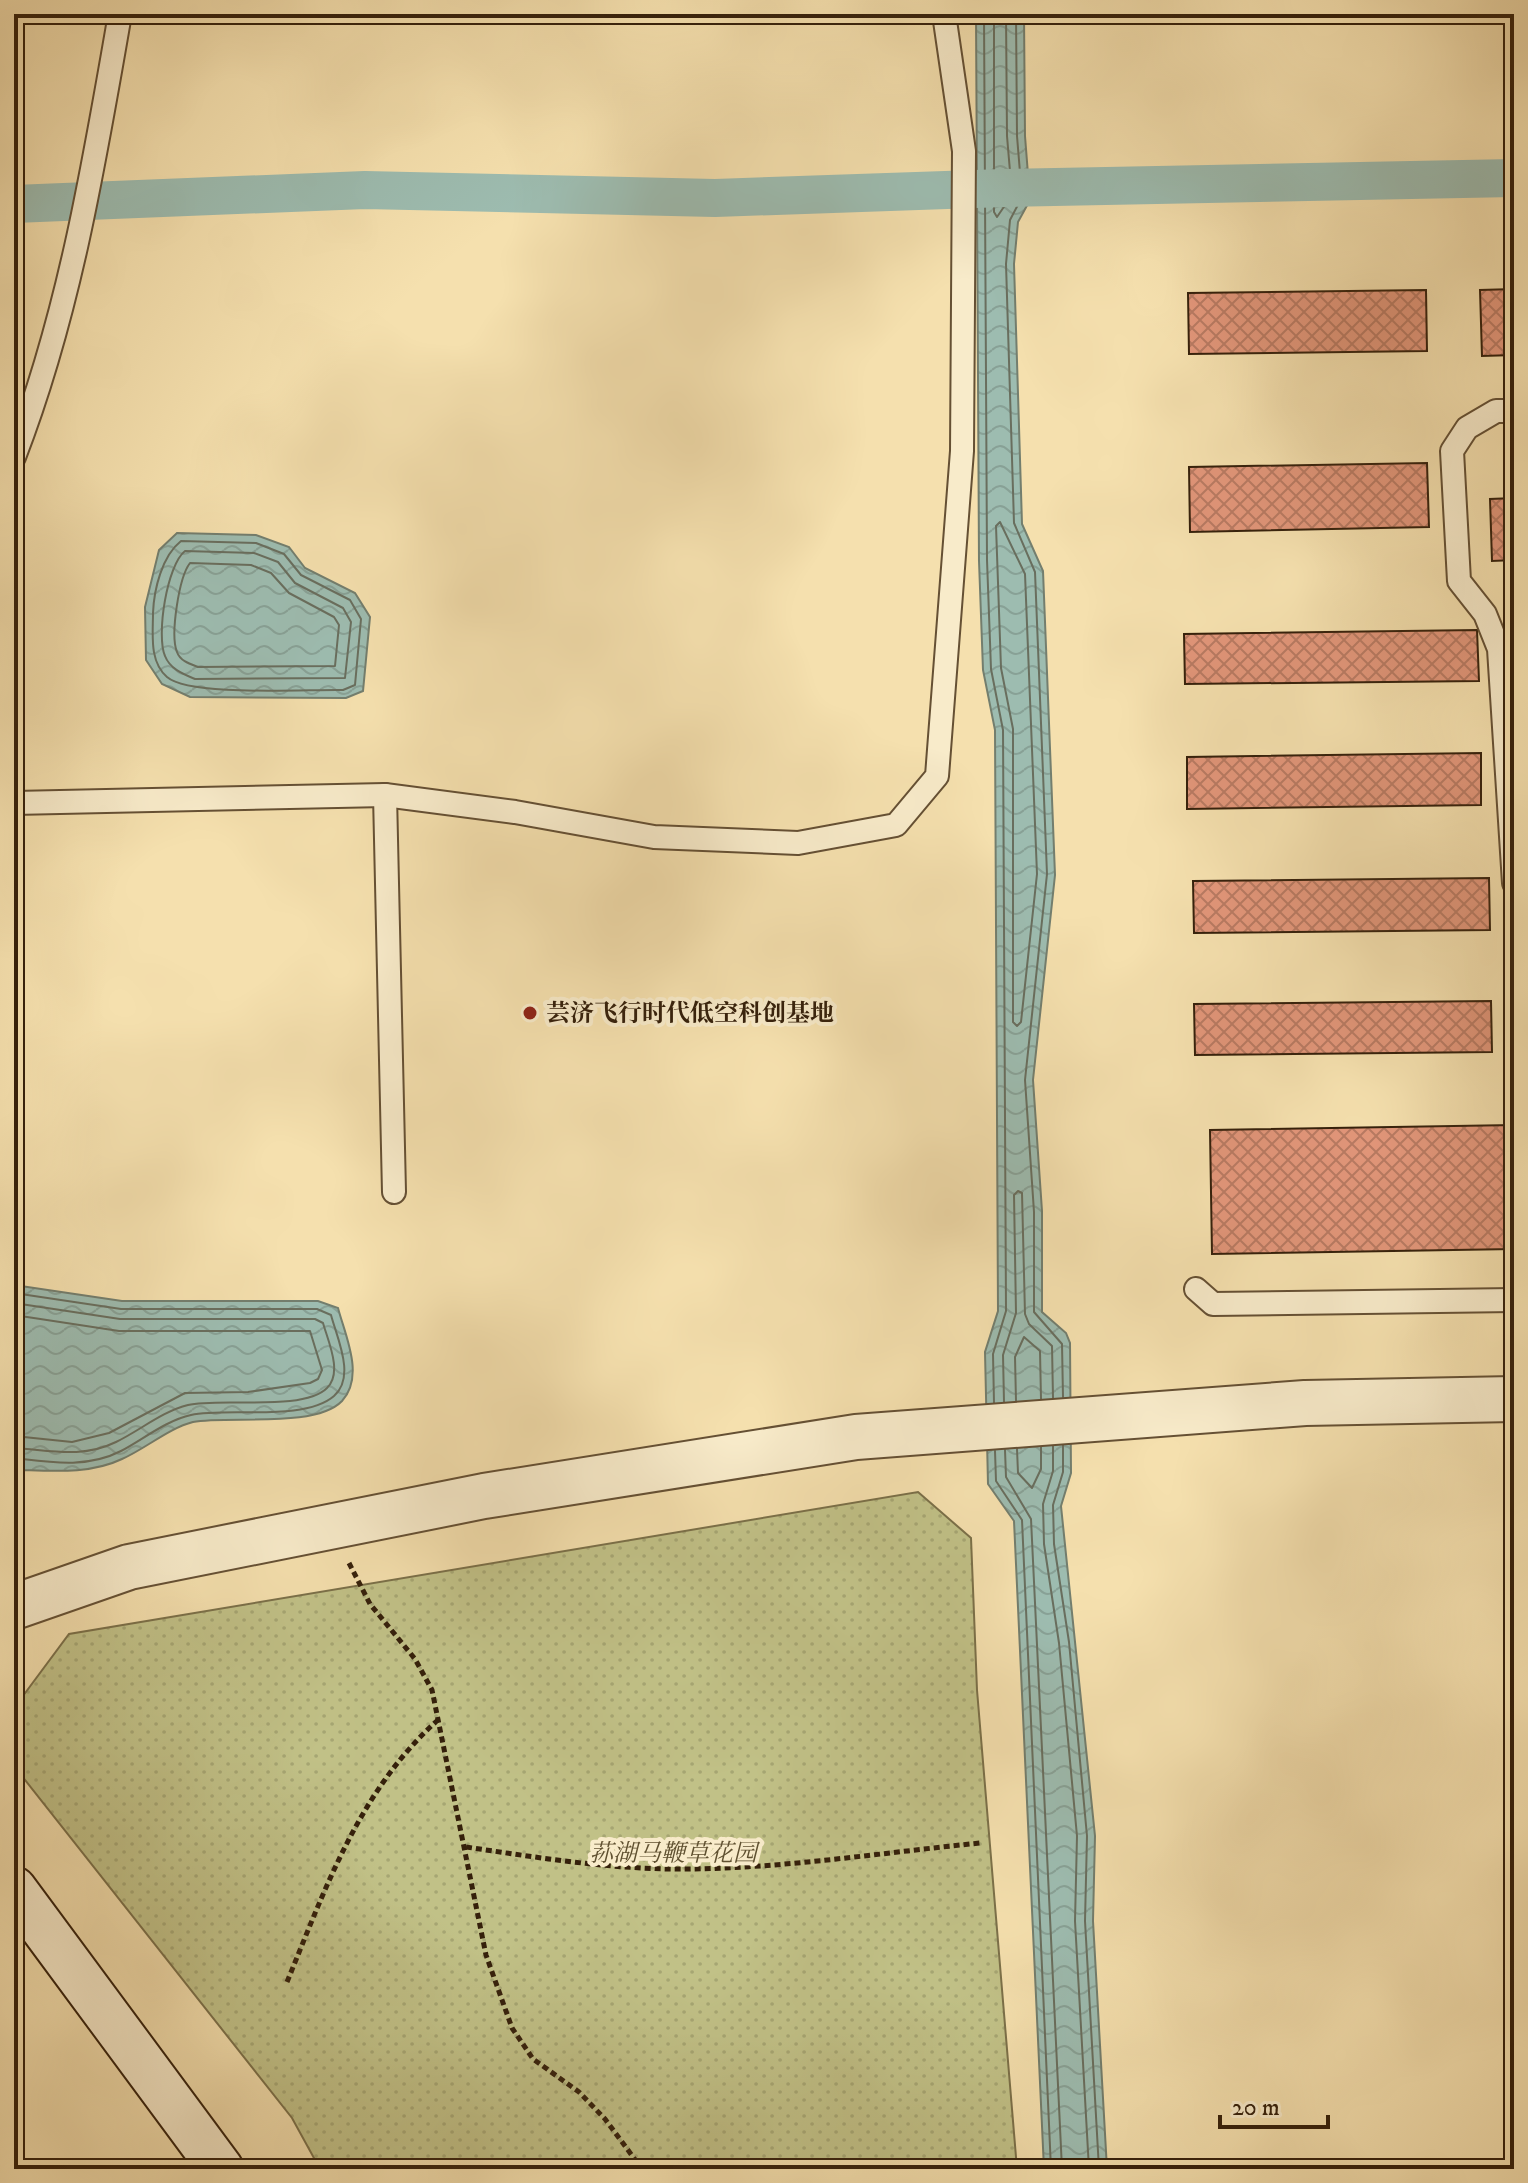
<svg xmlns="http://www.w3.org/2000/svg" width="1528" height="2183" font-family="'IM FELL DW Pica','Noto Serif SC',serif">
  <defs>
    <pattern id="garden-dots" width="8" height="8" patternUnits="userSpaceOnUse" patternTransform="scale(2)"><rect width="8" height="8" fill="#c1c187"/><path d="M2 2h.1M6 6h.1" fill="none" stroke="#a6a673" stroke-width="1.8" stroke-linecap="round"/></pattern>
    <pattern id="water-waves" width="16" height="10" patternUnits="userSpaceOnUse" patternTransform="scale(2)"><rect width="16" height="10" fill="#9dbcb0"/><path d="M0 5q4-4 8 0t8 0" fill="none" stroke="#88a196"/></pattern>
    <pattern id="building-cross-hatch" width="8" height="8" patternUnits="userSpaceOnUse" patternTransform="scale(2)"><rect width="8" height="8" fill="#e2967a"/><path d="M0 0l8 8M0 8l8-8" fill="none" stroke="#b87a62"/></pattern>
  </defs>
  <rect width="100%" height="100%" fill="#f5e0ae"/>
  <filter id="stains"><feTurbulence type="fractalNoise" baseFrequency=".0025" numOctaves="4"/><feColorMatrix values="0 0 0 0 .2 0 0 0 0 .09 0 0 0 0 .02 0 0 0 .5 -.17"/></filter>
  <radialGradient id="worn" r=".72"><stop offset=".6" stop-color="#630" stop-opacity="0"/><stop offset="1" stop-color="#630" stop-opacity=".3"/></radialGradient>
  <!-- garden -->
  <path fill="url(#garden-dots)" stroke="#7b7049" stroke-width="2" d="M 918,1492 L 971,1538 L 977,1690 L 1017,2169 L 320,2169 L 292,2118 L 14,1766 L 14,1708 L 69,1634 Z"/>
  <!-- water -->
  <g fill="url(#water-waves)" stroke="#737e6e" stroke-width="2">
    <path d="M 976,14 L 1024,14 L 1025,136 L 1030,200 L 1018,222 L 1014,264 L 1022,524 L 1043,571 L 1055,875 L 1033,1080 L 1042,1211 L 1042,1312 L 1066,1333 L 1070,1343 L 1071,1473 L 1061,1506 L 1095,1836 L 1093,1921 L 1107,2169 L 1044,2169 L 1014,1521 L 988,1484 L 985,1352 L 998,1311 L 995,730 L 983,670 L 979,561 Z"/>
    <path d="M 177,533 L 256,535 L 289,547 L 305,568 L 355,593 L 370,617 L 363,691 L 346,698 L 190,697 L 162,684 L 146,660 L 145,607 L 159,550 Z"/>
    <path d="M 14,1285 L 122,1301 L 318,1301 L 338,1308 C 345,1335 365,1376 342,1401 C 315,1429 228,1415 193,1422 C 169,1428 145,1449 122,1459 C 91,1474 54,1471 20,1470 L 14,1463 Z"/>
  </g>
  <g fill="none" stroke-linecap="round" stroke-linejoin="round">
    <!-- shore -->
    <g stroke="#696e5e" stroke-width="2">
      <path d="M 984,14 L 987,560 L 991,669 L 1003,730 L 1006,1311 L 993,1354 L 994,1403"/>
      <path d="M 994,14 L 994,212 L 997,217 L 1012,195 L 1007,136 L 1006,14"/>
      <path d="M 1016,14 L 1017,136 L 1022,197 L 1010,220 L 1006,264 L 1014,523 L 1035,572 L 1047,874 L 1025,1080 L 1034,1212 L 1034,1312 L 1062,1344 L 1063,1397"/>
      <path d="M 1000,522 L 1025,574 L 1037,874 L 1021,1022 L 1017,1026 L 1013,1022 L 1013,729 L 1001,668 L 996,526 Z"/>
      <path d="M 181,541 L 256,543 L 284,554 L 301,575 L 350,600 L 361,619 L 355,685 L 343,690 C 308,689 190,697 167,677 C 149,661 153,635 153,613 C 154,589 162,556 181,541 Z"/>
      <path d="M 185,551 L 254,553 L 278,562 L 295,583 L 343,608 L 351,622 L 345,678 L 195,679 C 183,674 170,669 165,656 C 156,635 167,565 185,551 Z"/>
      <path d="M 190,563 L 251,565 L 271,573 L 289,593 L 334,617 L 339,625 L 335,666 L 198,667 C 190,664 180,661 177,652 C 170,635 179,577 190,563 Z"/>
      <path d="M 14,1293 L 121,1309 L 317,1309 L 331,1315 C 337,1338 356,1377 334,1396 C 304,1422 227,1407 191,1415 C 167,1420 142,1440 121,1451 C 86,1469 49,1462 14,1458"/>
      <path d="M 14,1303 L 120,1319 L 315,1319 L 323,1323 C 328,1341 343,1373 327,1388 C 303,1412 219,1397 188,1405 C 163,1411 139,1431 116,1442 C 81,1459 50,1450 14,1448"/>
      <path d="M 14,1315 L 119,1331 L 310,1331 L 322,1370 L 318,1379 L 310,1383 L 248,1392 L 185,1393 L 109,1433 L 72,1442 L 14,1436"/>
      <path d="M 1016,1401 L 1015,1357 L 1024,1337 L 1040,1351 L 1041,1399"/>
      <path d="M 1004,1402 L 1003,1355 L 1016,1313 L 1014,1195 L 1018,1191 L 1022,1193 L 1025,1314 L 1029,1324 L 1052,1346 L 1053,1398"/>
      <path d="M 1063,1445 L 1063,1472 L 1053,1505 L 1054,1544 L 1069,1642 L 1087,1836 L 1085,1921 L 1099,2169"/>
      <path d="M 1053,1446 L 1053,1471 L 1043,1504 L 1044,1544 L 1059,1643 L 1077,1836 L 1075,1921 L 1089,2169"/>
      <path d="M 1017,1449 L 1018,1473 L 1032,1488 L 1041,1469 L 1041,1447"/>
      <path d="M 1005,1450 L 1006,1477 L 1031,1519 L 1062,2169"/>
      <path d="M 995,1451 L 996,1481 L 1022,1520 L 1051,2169"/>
    </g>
    <!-- canal -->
    <path stroke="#9dbcb0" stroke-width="38" d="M 14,204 L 365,190 L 715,198 L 1004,188 L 1514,178"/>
  </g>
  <!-- building -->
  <g fill="url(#building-cross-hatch)" stroke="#35200b" stroke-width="2">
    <path d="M 1514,289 L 1514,355 L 1482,356 L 1480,290 Z"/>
    <path d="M 1426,290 L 1427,351 L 1189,354 L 1188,293 Z"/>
    <path d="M 1427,463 L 1429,527 L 1190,532 L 1189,467 Z"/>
    <path d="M 1514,498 L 1514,560 L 1492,561 L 1490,499 Z"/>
    <path d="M 1477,630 L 1479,681 L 1185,684 L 1184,634 Z"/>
    <path d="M 1481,753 L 1481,805 L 1187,809 L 1187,757 Z"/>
    <path d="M 1489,878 L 1490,930 L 1194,933 L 1193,881 Z"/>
    <path d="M 1491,1001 L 1492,1052 L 1195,1055 L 1194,1004 Z"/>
    <path d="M 1514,1125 L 1514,1249 L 1212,1254 L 1210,1130 Z"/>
  </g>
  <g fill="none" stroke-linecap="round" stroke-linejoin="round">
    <!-- service casing -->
    <g stroke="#655034" stroke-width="26">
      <g id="service">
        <path d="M 1514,411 L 1496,411 L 1467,428 L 1452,451 L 1459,581 L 1485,614 L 1499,649 L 1514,883"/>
        <path d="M 14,457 C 69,315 94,164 120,14"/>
        <path d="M 385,795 L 394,1192"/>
        <path d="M 14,803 L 385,795 L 515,812 L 654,837 L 798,843 L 896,825 L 937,776 L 962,451 L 964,151 L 944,14"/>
        <path d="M 1196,1289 L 1213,1304 L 1514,1300"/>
      </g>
    </g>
    <!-- tertiary casing -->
    <g stroke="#655034" stroke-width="48">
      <path id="tertiary" d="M 14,1607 L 129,1567 L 484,1496 L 856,1437 L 1305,1403 L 1514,1399"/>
    </g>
    <!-- secondary casing -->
    <g stroke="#35200b" stroke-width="48">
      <path id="secondary" d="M 14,1889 L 221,2169"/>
    </g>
    <!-- path -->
    <g stroke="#35200b" stroke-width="5" stroke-dasharray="6 4" stroke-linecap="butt">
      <path d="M 349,1563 L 370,1604 L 415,1659 L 432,1690 L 486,1955 L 512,2028 L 533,2059 L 579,2092 L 605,2119 L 642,2169"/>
      <path d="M 466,1847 C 534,1857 602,1868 671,1869 C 774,1870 878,1853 980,1843"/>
      <path d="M 287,1982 C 326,1887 360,1789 439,1719"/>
    </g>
    <!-- service -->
    <use href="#service" stroke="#f8ebca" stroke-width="22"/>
    <!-- tertiary -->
    <use href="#tertiary" stroke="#f8ebca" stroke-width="44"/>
    <!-- secondary -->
    <use href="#secondary" stroke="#f8ebca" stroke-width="44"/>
  </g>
  <!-- markers -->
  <circle fill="#8f2418" stroke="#f8ebca" stroke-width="3" cx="530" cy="1013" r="8"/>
  <g text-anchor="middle" stroke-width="8" stroke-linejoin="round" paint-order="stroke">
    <!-- poi labels -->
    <g font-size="24" font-weight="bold" fill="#35200b" stroke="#f8ebca" text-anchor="start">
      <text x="546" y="1021">芸济飞行时代低空科创基地</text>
    </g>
    <!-- park labels -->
    <g font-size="24" font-style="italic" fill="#5f5030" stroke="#f8ebca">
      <text x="673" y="1861">荪湖马鞭草花园</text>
    </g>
  </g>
  <!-- margin -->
  <rect width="1528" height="2183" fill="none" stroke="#f5e0ae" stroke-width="48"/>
  <rect x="16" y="16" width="1496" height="2151" fill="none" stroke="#35200b" stroke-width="4"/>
  <rect x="24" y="24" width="1480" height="2135" fill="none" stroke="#35200b" stroke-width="2"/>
  <!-- scale -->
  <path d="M1220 2115v12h108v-12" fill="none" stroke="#35200b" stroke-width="4"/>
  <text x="1232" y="2115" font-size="24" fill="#35200b" stroke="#f8ebca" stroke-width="6" paint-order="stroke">20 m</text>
  <rect width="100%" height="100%" filter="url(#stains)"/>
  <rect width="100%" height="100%" fill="url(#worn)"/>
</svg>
